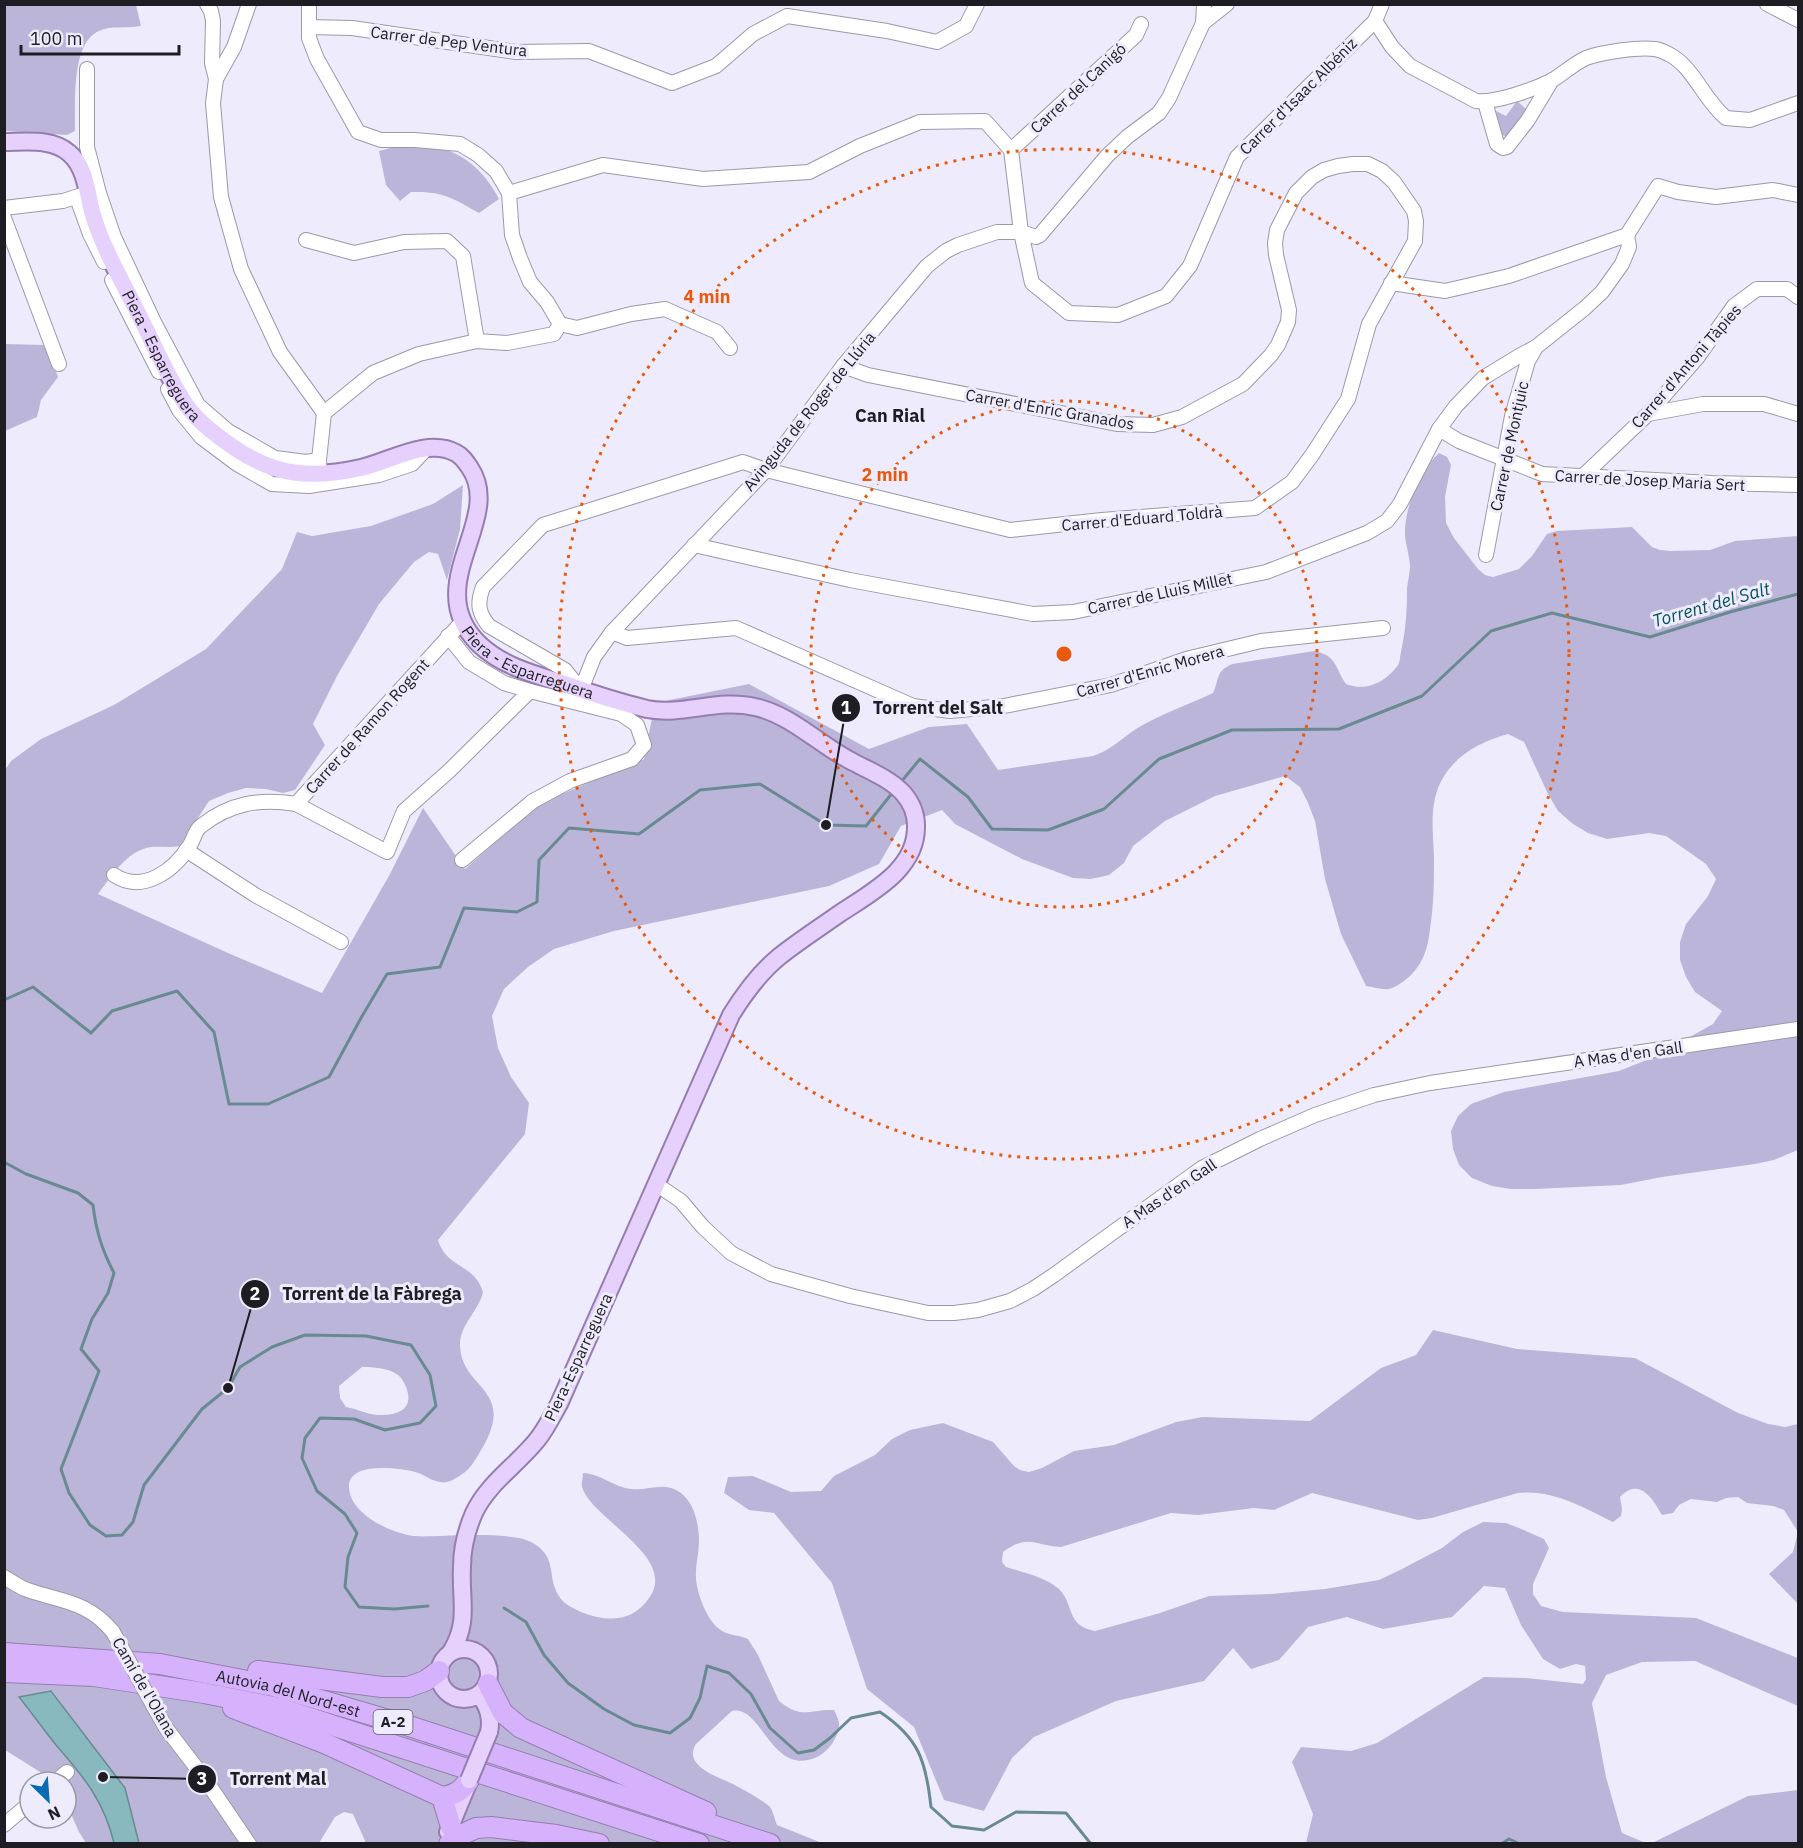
<svg xmlns="http://www.w3.org/2000/svg" width="1803" height="1848" font-family="'IBM Plex Sans',sans-serif">
  <rect width="100%" height="100%" fill="#eeecfc"/>
  <!-- green -->
  <g fill="#bbb6d9" fill-rule="evenodd">
    <path d="M 5,4 L 136,5 L 141,26 C 127,29 111,25 99,31 C 70,44 76,105 75,131 L 67,135 L 5,131 Z"/>
    <path d="M 1517,101 L 1526,109 L 1511,139 L 1500,134 L 1496,111 L 1506,116 Z"/>
    <path d="M 402,145 C 415,146 428,146 440,148 C 466,154 487,175 499,199 L 479,213 C 453,198 442,191 411,192 L 400,201 L 386,185 L 379,151 Z"/>
    <path d="M 4,344 L 47,345 L 58,377 L 41,400 L 37,417 L 5,431 Z"/>
    <path d="M 1439,453 L 1447,457 L 1451,465 L 1445,497 L 1446,523 L 1454,538 L 1478,569 L 1485,575 L 1493,577 L 1519,569 L 1532,556 L 1547,534 L 1557,531 L 1632,527 L 1652,547 L 1660,550 L 1671,551 L 1710,550 L 1735,541 L 1798,536 L 1798,1150 L 1774,1160 L 1755,1164 L 1662,1177 L 1621,1185 L 1535,1189 L 1511,1189 L 1492,1186 L 1472,1178 L 1459,1165 L 1453,1149 L 1451,1131 L 1458,1116 L 1471,1104 L 1504,1092 L 1619,1071 L 1654,1057 L 1713,1024 L 1722,1011 L 1695,992 L 1686,977 L 1680,960 L 1680,942 L 1686,924 L 1708,896 L 1716,879 L 1706,864 L 1666,836 L 1649,833 L 1607,839 L 1588,833 L 1573,824 L 1558,811 L 1548,794 L 1524,742 L 1508,734 C 1478,742 1450,758 1438,788 C 1430,810 1433,833 1434,856 C 1434,881 1434,904 1430,929 C 1428,947 1424,961 1412,974 C 1406,980 1397,987 1389,989 C 1382,990 1373,987 1366,986 L 1341,934 L 1325,879 L 1315,821 L 1308,803 L 1300,787 L 1285,776 L 1215,796 L 1165,821 L 1133,846 L 1124,863 L 1109,875 L 1091,879 L 1073,878 L 1022,859 L 955,824 L 942,810 L 901,826 L 879,864 L 829,886 L 614,931 L 554,949 L 528,967 L 504,989 L 492,1016 L 498,1048 L 511,1077 L 529,1103 L 525,1134 L 438,1240 C 447,1269 474,1263 483,1292 C 479,1311 459,1325 460,1346 C 462,1390 516,1388 483,1447 C 476,1458 472,1468 461,1475 C 455,1479 447,1484 440,1482 C 431,1481 424,1474 415,1472 C 399,1468 347,1461 349,1488 C 351,1515 391,1533 414,1536 C 423,1537 433,1536 441,1536 C 462,1535 515,1533 531,1542 C 559,1557 546,1577 559,1596 C 563,1604 573,1608 581,1612 C 606,1622 632,1623 649,1598 C 679,1557 591,1519 582,1487 C 581,1483 583,1478 583,1473 C 602,1474 613,1487 631,1489 C 644,1491 658,1484 671,1488 C 693,1495 699,1521 699,1542 C 699,1554 695,1566 696,1578 C 697,1593 706,1618 718,1628 C 727,1636 737,1634 748,1639 L 758,1655 L 779,1701 C 802,1720 809,1709 834,1710 C 838,1718 841,1724 838,1732 C 834,1743 827,1752 817,1757 C 771,1778 762,1704 732,1711 L 696,1744 C 682,1766 719,1777 733,1784 C 742,1789 763,1800 770,1807 C 773,1811 775,1820 777,1825 L 822,1843 L 366,1843 L 353,1814 L 344,1812 L 335,1817 L 319,1843 L 139,1843 L 125,1788 L 52,1691 L 55,1743 L 82,1774 L 102,1805 L 110,1824 L 114,1843 L 86,1843 L 79,1832 L 66,1803 L 66,1782 L 56,1782 L 5,1750 L 5,770 L 11,761 L 41,739 L 114,705 L 206,649 L 282,569 L 297,532 L 312,536 L 371,526 L 433,504 L 463,485 L 460,529 L 447,580 L 438,554 L 429,552 L 414,562 L 379,604 L 337,676 L 313,724 L 325,745 L 295,790 L 283,793 L 266,789 L 246,788 L 228,793 L 209,801 L 180,846 C 170,848 160,846 151,847 C 126,851 112,876 98,894 L 228,953 L 322,993 L 390,874 L 423,808 L 465,869 L 539,804 L 644,759 L 655,703 L 749,684 L 869,749 L 929,727 L 967,724 L 998,770 L 1093,756 C 1111,750 1121,739 1136,729 C 1156,716 1190,704 1213,693 C 1220,678 1215,672 1232,664 L 1314,651 C 1337,655 1335,668 1346,684 C 1366,692 1386,682 1398,665 C 1400,662 1400,656 1401,652 C 1406,628 1407,612 1407,588 C 1408,580 1410,572 1410,565 C 1409,552 1404,541 1405,528 C 1407,503 1420,470 1439,453 ZM 362,1367 C 373,1367 389,1368 398,1375 C 402,1378 404,1383 406,1387 C 414,1407 401,1415 382,1415 C 369,1416 359,1409 346,1407 L 340,1398 L 339,1386 Z"/>
    <path d="M 1433,1330 L 1517,1349 L 1635,1358 L 1738,1413 L 1768,1424 L 1785,1427 L 1798,1424 L 1798,1604 L 1769,1574 L 1793,1552 L 1798,1532 L 1784,1510 L 1773,1506 L 1747,1503 L 1738,1497 L 1726,1498 L 1717,1502 L 1691,1499 L 1679,1505 L 1673,1513 L 1662,1515 C 1653,1500 1640,1476 1620,1497 L 1622,1509 L 1621,1516 L 1613,1522 C 1583,1507 1552,1489 1518,1493 L 1432,1518 L 1418,1520 L 1312,1493 L 1274,1510 L 1254,1508 L 1198,1515 L 1171,1513 L 1061,1547 C 1035,1546 1029,1533 1003,1552 L 1002,1562 L 1006,1567 C 1022,1572 1046,1577 1059,1589 C 1075,1605 1065,1625 1095,1631 L 1160,1613 L 1209,1596 L 1271,1594 L 1325,1589 L 1379,1580 L 1402,1569 L 1442,1548 L 1463,1532 L 1483,1522 L 1506,1523 L 1519,1528 L 1544,1539 L 1549,1548 L 1533,1584 L 1533,1594 L 1541,1606 L 1563,1612 L 1696,1618 L 1798,1658 L 1798,1706 L 1695,1661 L 1642,1662 L 1606,1675 L 1592,1703 L 1606,1777 L 1622,1833 L 1646,1843 L 1306,1843 L 1313,1814 L 1292,1762 L 1301,1747 L 1351,1751 L 1377,1743 L 1484,1677 L 1526,1678 L 1583,1684 L 1586,1679 L 1585,1666 L 1576,1664 L 1560,1669 L 1543,1659 L 1521,1625 L 1505,1588 L 1484,1586 L 1452,1617 L 1383,1629 L 1347,1617 L 1308,1627 L 1279,1660 L 1251,1669 L 1233,1648 L 1204,1681 L 1116,1701 L 1034,1737 L 1012,1758 L 984,1811 L 944,1800 L 914,1727 L 867,1689 L 832,1583 L 774,1513 L 749,1510 L 724,1493 L 728,1477 L 753,1476 L 791,1492 L 821,1491 L 834,1476 L 875,1455 L 892,1439 L 910,1430 L 943,1423 L 993,1442 L 1014,1466 L 1020,1470 L 1029,1472 L 1042,1468 L 1074,1451 L 1114,1445 L 1176,1422 L 1203,1417 L 1310,1421 L 1381,1368 L 1416,1355 Z"/>
    <path d="M 1798,1790 L 1798,1843 L 1652,1843 L 1748,1796 Z"/>
  </g>
  <!-- water -->
  <path fill="#88b9bf" stroke="#688a90" stroke-width="1.5" d="M 51,1691 L 125,1788 L 139,1843 L 114,1843 C 104,1801 84,1777 56,1745 C 43,1729 32,1713 19,1697 Z"/>
  <g fill="none" stroke-linecap="round" stroke-linejoin="round">
    <!-- stream -->
    <g stroke="#688a90" stroke-width="3">
      <path d="M 901,782 L 920,759 L 968,797 L 992,829 L 1048,830 L 1104,809 L 1159,759 L 1232,730 L 1339,729 L 1422,696 L 1491,631 L 1552,613 L 1650,637 L 1730,612 L 1798,594"/>
      <path d="M 4,1000 L 33,987 L 91,1033 L 112,1011 L 177,991 L 214,1032 L 229,1104 L 268,1104 L 329,1077 L 361,1018 L 387,974 L 440,967 L 464,908 L 517,912 L 537,902 L 539,860 L 569,828 L 639,834 L 700,790 L 760,784 L 826,825 L 866,826 L 893,792"/>
      <path d="M 4,1162 L 26,1174 L 78,1193 L 93,1205 C 96,1231 102,1250 114,1273 L 108,1293 L 92,1319 L 81,1349 L 99,1371 L 61,1469 L 69,1493 L 90,1525 L 106,1536 L 122,1535 L 133,1522 L 144,1485 L 202,1409 L 228,1388 L 240,1367 L 272,1347 L 305,1335 L 366,1336 L 411,1345 L 430,1375 L 436,1406 L 420,1423 L 385,1430 L 354,1419 L 320,1418 L 305,1438 L 302,1458 L 317,1491 L 345,1514 L 357,1533 L 348,1557 L 345,1587 L 359,1607 L 394,1609 L 428,1606"/>
      <path d="M 504,1608 L 526,1622 L 544,1655 L 568,1683 L 604,1709 L 634,1725 L 670,1733 L 690,1718 L 700,1698 L 707,1666 L 729,1673 L 751,1694 L 770,1728 L 798,1753 L 814,1750 L 830,1738 L 851,1718 L 880,1712 C 919,1738 926,1761 931,1807 L 952,1826 L 984,1830 L 1016,1812 L 1066,1813 L 1091,1844"/>
      <path d="M 1501,1844 L 1509,1839 L 1520,1844"/>
    </g>
    <!-- minor casing -->
    <g stroke="#9b99a8" stroke-width="16">
      <g id="minor">
        <path d="M 207,4 L 211,11 L 213,21 L 212,63 L 216,79 L 213,103 L 221,197 L 241,269 L 280,352 L 324,413"/>
        <path d="M 309,4 L 309,38 L 317,59 L 358,132 L 381,140 L 415,140 L 460,144 L 478,155 L 496,171 L 509,193 L 512,235 L 520,258 L 530,282 L 547,302 L 560,324 L 554,334 L 507,343 L 477,341 L 419,354 L 373,373 L 324,413 L 319,460 L 320,475"/>
        <path d="M 1382,4 L 1375,21 L 1392,47 L 1410,66 L 1476,101 C 1496,103 1532,90 1551,81 C 1563,74 1573,64 1586,58 C 1602,52 1638,47 1655,49 C 1661,50 1667,53 1672,56 C 1694,69 1705,101 1726,118 L 1750,120 L 1798,103"/>
        <path d="M 1767,4 L 1798,20"/>
        <path d="M 1203,23 L 1227,4"/>
        <path d="M 309,27 L 352,28 L 516,52 L 589,51 L 672,83 L 716,66 L 753,34 L 787,16 L 887,31 L 937,42 L 966,26 L 977,4"/>
        <path d="M 87,69 L 87,147 L 99,193 L 114,237 L 154,322 L 198,405 L 228,431 L 275,458 L 306,462 L 319,460"/>
        <path d="M 216,79 L 234,47 L 249,4"/>
        <path d="M 1485,102 L 1497,144 L 1503,148 L 1507,147 L 1528,120 L 1552,80"/>
        <path d="M 1011,150 L 1136,35 L 1141,24"/>
        <path d="M 509,193 L 603,165 L 703,179 L 809,172 L 860,146 L 920,122 L 985,121 L 1011,150 L 1021,232 L 1032,283 L 1069,313 L 1118,315 L 1166,296 L 1190,266 L 1237,157 L 1375,21"/>
        <path d="M 77,198 L 90,234 L 104,262"/>
        <path d="M 4,208 L 63,201 L 85,194"/>
        <path d="M 4,218 L 59,364"/>
        <path d="M 306,240 L 354,253 L 404,242 L 447,241 L 463,256 L 477,341"/>
        <path d="M 112,280 L 159,372"/>
        <path d="M 1391,283 L 1445,291 L 1509,276 L 1627,235 L 1658,186 L 1678,192 L 1716,197 L 1773,190 L 1798,195"/>
        <path d="M 560,324 L 577,328 L 631,314 L 665,309 L 717,332 L 730,348"/>
        <path d="M 168,389 L 179,410 L 201,437 L 237,464 L 272,484 L 309,486 L 379,475 L 412,464 L 427,448"/>
        <path d="M 1648,414 L 1703,404 L 1764,404 L 1798,414"/>
        <path d="M 1439,429 L 1459,441 L 1542,474 L 1712,483 L 1798,485"/>
        <path d="M 1584,475 L 1648,414 L 1697,358 L 1734,306 L 1757,289 L 1787,289 L 1798,297"/>
        <path d="M 694,545 L 850,580 L 1033,614 L 1073,612 L 1266,572 L 1367,533 L 1387,521 L 1400,504 L 1439,429 L 1456,406 L 1483,378 L 1519,356 L 1536,347"/>
        <path d="M 1486,555 L 1512,416 L 1528,361 L 1536,347 L 1585,308 L 1602,292 L 1622,264 L 1629,247 L 1627,235"/>
        <path d="M 612,632 L 627,638 L 736,628 L 913,706 L 950,711 L 1004,706 L 1111,685 L 1186,659 L 1261,641 L 1383,628"/>
        <path d="M 448,636 L 469,662 L 504,683 L 530,691 L 621,714 L 637,725 L 644,745 L 632,759 L 570,781 L 533,801 L 462,860"/>
        <path d="M 581,690 L 565,670 L 489,626 C 478,613 477,603 483,587 L 543,525 L 743,462 L 766,470 L 1010,530 L 1102,520 L 1255,508 L 1292,482 L 1312,455 L 1348,399 L 1369,324 L 1415,241 L 1416,221 L 1414,211 L 1394,182 L 1382,171 L 1368,164 L 1353,164 L 1338,166 L 1324,170 L 1312,177 L 1296,193 L 1277,230 L 1275,243 L 1276,255 L 1289,310 L 1288,322 L 1278,345 L 1271,355 L 1243,384 L 1182,417 L 1153,425 L 1117,424 L 868,375 L 843,366"/>
        <path d="M 581,690 L 594,657 L 612,632 L 766,470 L 843,366 L 927,266 L 946,251 L 958,245 L 997,232 L 1021,232 L 1036,237 L 1040,235 L 1107,156 L 1127,137 L 1159,113 L 1169,98 L 1203,23 L 1204,4"/>
        <path d="M 296,804 L 387,852 L 404,811 L 449,771 L 530,691"/>
        <path d="M 186,850 L 255,895 L 341,942"/>
        <path d="M 114,875 C 142,894 174,871 190,845 C 194,839 195,830 201,826 C 230,803 260,798 296,804 L 463,621"/>
        <path d="M 656,1184 L 681,1201 L 703,1227 L 731,1253 L 771,1274 L 850,1296 L 928,1313 L 954,1313 L 978,1310 L 1010,1301 L 1033,1289 L 1054,1275 L 1202,1168 L 1260,1139 L 1315,1115 L 1374,1095 L 1430,1083 L 1798,1029"/>
        <path d="M 4,1577 C 11,1581 18,1586 25,1589 C 60,1602 87,1600 113,1632"/>
        <path d="M 154,1707 L 166,1728 L 205,1779 L 249,1844"/>
        <path d="M 55,1782 L 67,1772"/>
        <path d="M 4,1825 L 30,1803"/>
      </g>
    </g>
    <!-- major casing -->
    <g stroke="#957eaf" stroke-width="20">
      <g id="major">
        <path id="s1" d="M 4,142 C 26,142 52,138 69,153 C 87,168 87,195 93,215 C 103,248 121,279 136,309 C 151,338 164,369 181,397 C 193,418 213,433 233,447 C 275,476 312,479 361,468 C 389,462 427,437 456,453 C 462,456 466,462 470,468 C 505,520 419,585 479,644 C 502,666 533,674 562,683 C 590,693 618,702 647,709 C 683,716 718,698 755,707 C 792,715 819,745 853,762 C 870,771 890,779 903,793 C 911,802 916,814 916,826 C 917,870 870,893 839,914 C 819,928 799,941 780,956 C 760,972 744,994 731,1015 L 559,1404 C 552,1416 546,1429 537,1440 C 517,1465 488,1483 474,1513 C 467,1529 462,1550 462,1567 C 460,1600 470,1621 451,1652"/>
        <circle cx="464" cy="1674" r="25"/>
        <path d="M 479,1695 C 488,1705 492,1719 489,1732"/>
        <path d="M 448,1832 L 469,1781"/>
      </g>
    </g>
    <!-- highway casing -->
    <g stroke="#957eaf" stroke-width="22">
      <g id="highway">
        <path id="s2" d="M 4,1653 L 160,1664 L 273,1686 L 409,1726 L 770,1844"/>
        <path d="M 258,1671 L 382,1687 L 408,1687 L 425,1681 L 439,1671"/>
        <path d="M 4,1672 L 94,1676 L 204,1693 L 279,1708 L 699,1844"/>
        <path d="M 488,1684 L 503,1713 L 521,1728 L 706,1812"/>
        <path d="M 233,1708 L 324,1743 L 442,1797 C 455,1795 461,1791 469,1780"/>
        <path d="M 442,1797 L 451,1827"/>
        <path d="M 449,1844 L 457,1837 L 476,1828 L 491,1827 L 556,1835 L 599,1844"/>
      </g>
    </g>
    <!-- minor -->
    <use href="#minor" stroke="#fff" stroke-width="14"/>
    <!-- major -->
    <use href="#major" stroke="#e6d1fd" stroke-width="16"/>
    <!-- highway -->
    <use href="#highway" stroke="#d5b2fb" stroke-width="20"/>
    <!-- minor-bridge casing -->
    <g stroke="#9b99a8" stroke-width="16" stroke-linecap="butt">
      <path id="minor-bridge" d="M 113,1632 L 154,1707"/>
    </g>
    <!-- major-bridge casing -->
    <g stroke="#957eaf" stroke-width="20" stroke-linecap="butt">
      <path id="major-bridge" d="M 469,1780 L 489,1732"/>
    </g>
    <!-- minor-bridge -->
    <use href="#minor-bridge" stroke="#fff" stroke-width="14"/>
    <!-- major-bridge -->
    <use href="#major-bridge" stroke="#e6d1fd" stroke-width="16"/>
  </g>
  <!-- distance rings -->
  <g fill="none" stroke="#e8590c" stroke-width="3" stroke-dasharray="3 6">
    <circle cx="1064" cy="654" r="253"/>
    <circle cx="1064" cy="654" r="505"/>
  </g>
  <g text-anchor="middle" stroke-width="6" stroke-linejoin="round" paint-order="stroke">
    <!-- shield labels -->
    <rect fill="#eeecfc" stroke="#5c5b64" stroke-width="1.5" x="373.5" y="1710" width="39" height="24" rx="4.5"/>
    <g font-size="15" font-weight="bold" fill="#1e1d23">
      <text x="393" y="1727">A-2</text>
    </g>
    <!-- street labels -->
    <g font-size="16" fill="#1e1d23" stroke="#eeecfc">
      <text transform="translate(449 41) rotate(7)" y="6">Carrer de Pep Ventura</text>
      <text transform="translate(1078 88) rotate(-43)" y="6">Carrer del Canigó</text>
      <text transform="translate(1298 96) rotate(-45)" y="6">Carrer d'Isaac Albéniz</text>
      <text dy="6" stroke="none"><textPath href="#s1" startOffset="292">Piera - Esparreguera</textPath></text>
      <text transform="translate(1686 366) rotate(-49)" y="6">Carrer d'Antoni Tàpies</text>
      <text transform="translate(1050 409) rotate(10)" y="6">Carrer d'Enric Granados</text>
      <text transform="translate(809 411) rotate(-51)" y="6">Avinguda de Roger de Llúria</text>
      <text transform="translate(1509 446) rotate(-78)" y="6">Carrer de Montjuic</text>
      <text transform="translate(1650 480) rotate(3)" y="6">Carrer de Josep Maria Sert</text>
      <text transform="translate(1142 518) rotate(-5)" y="6">Carrer d'Eduard Toldrà</text>
      <text transform="translate(1160 593) rotate(-12)" y="6">Carrer de Lluis Millet</text>
      <text dy="6" stroke="none"><textPath href="#s1" startOffset="903">Piera - Esparreguera</textPath></text>
      <text transform="translate(1150 671) rotate(-16)" y="6">Carrer d'Enric Morera</text>
      <text transform="translate(367 726) rotate(-48)" y="6">Carrer de Ramon Rogent</text>
      <text transform="translate(1628 1054) rotate(-8)" y="6">A Mas d'en Gall</text>
      <text transform="translate(1169 1193) rotate(-34)" y="6">A Mas d'en Gall</text>
      <text transform="translate(578 1357) rotate(-65)" y="6">Piera-Esparreguera</text>
      <text transform="translate(145 1687) rotate(60)" y="6">Camí de l'Olana</text>
      <text dy="6" stroke="none"><textPath href="#s2" startOffset="288">Autovia del Nord-est</textPath></text>
    </g>
    <!-- neighbourhood labels -->
    <g font-size="18" font-weight="bold" fill="#1e1d23" stroke="#eeecfc">
      <text x="890" y="422">Can Rial</text>
    </g>
    <!-- water labels -->
    <g font-size="18" font-style="italic" fill="#075258" stroke="#eeecfc">
      <text transform="translate(1711 605) rotate(-16)" y="6">Torrent del Salt</text>
    </g>
  </g>
  <circle cx="1064" cy="654" r="9" fill="#e8590c" stroke="#eeecfc" stroke-width="3"/>
  <g font-size="18" text-anchor="middle" font-weight="bold" fill="#e8590c" stroke="#eeecfc" stroke-width="6" stroke-linejoin="round" paint-order="stroke">
    <text x="707" y="303">4 min</text>
    <text x="885" y="481">2 min</text>
  </g>
  <!-- callouts -->
  <path fill="none" stroke="#1e1d23" stroke-width="2" d="M826 825L846 708M228 1388L255 1294M103 1777L202 1779"/>
  <g fill="#1e1d23" stroke="#eeecfc" stroke-width="2">
    <circle cx="826" cy="825" r="6"/>
    <circle cx="228" cy="1388" r="6"/>
    <circle cx="103" cy="1777" r="6"/>
    <circle cx="846" cy="708" r="15"/>
    <circle cx="255" cy="1294" r="15"/>
    <circle cx="202" cy="1779" r="15"/>
  </g>
  <g font-size="18" text-anchor="middle" font-weight="bold" fill="#fff">
    <text x="846" y="714">1</text>
    <text x="255" y="1300">2</text>
    <text x="202" y="1785">3</text>
  </g>
  <g font-size="18" text-anchor="middle" font-weight="bold" fill="#1e1d23" stroke="#eeecfc" stroke-width="6" stroke-linejoin="round" paint-order="stroke">
    <text x="938" y="714">Torrent del Salt</text>
    <text x="372" y="1300">Torrent de la Fàbrega</text>
    <text x="278" y="1785">Torrent Mal</text>
  </g>
  <!-- border -->
  <rect width="1803" height="1848" fill="none" stroke="#1e1d23" stroke-width="12"/>
  <!-- north arrow -->
  <g transform="translate(48 1800) rotate(155)"><circle r="28" fill="#eeecfc" stroke="#9b99a5" stroke-width="1.5"/>
  <path d="M0-4.5L10 22L0 15L-10 22Z" fill="#0869b5"/>
  <text y="-9" font-size="16" font-weight="bold" text-anchor="middle" fill="#1e1d23">N</text>
  </g>
  <!-- scale -->
  <path d="M21 45v9h158v-9" fill="none" stroke="#1e1d23" stroke-width="3"/>
  <text x="30" y="45" font-size="18" fill="#1e1d23" stroke="#eeecfc" stroke-width="4.5" paint-order="stroke">100 m</text>
</svg>
